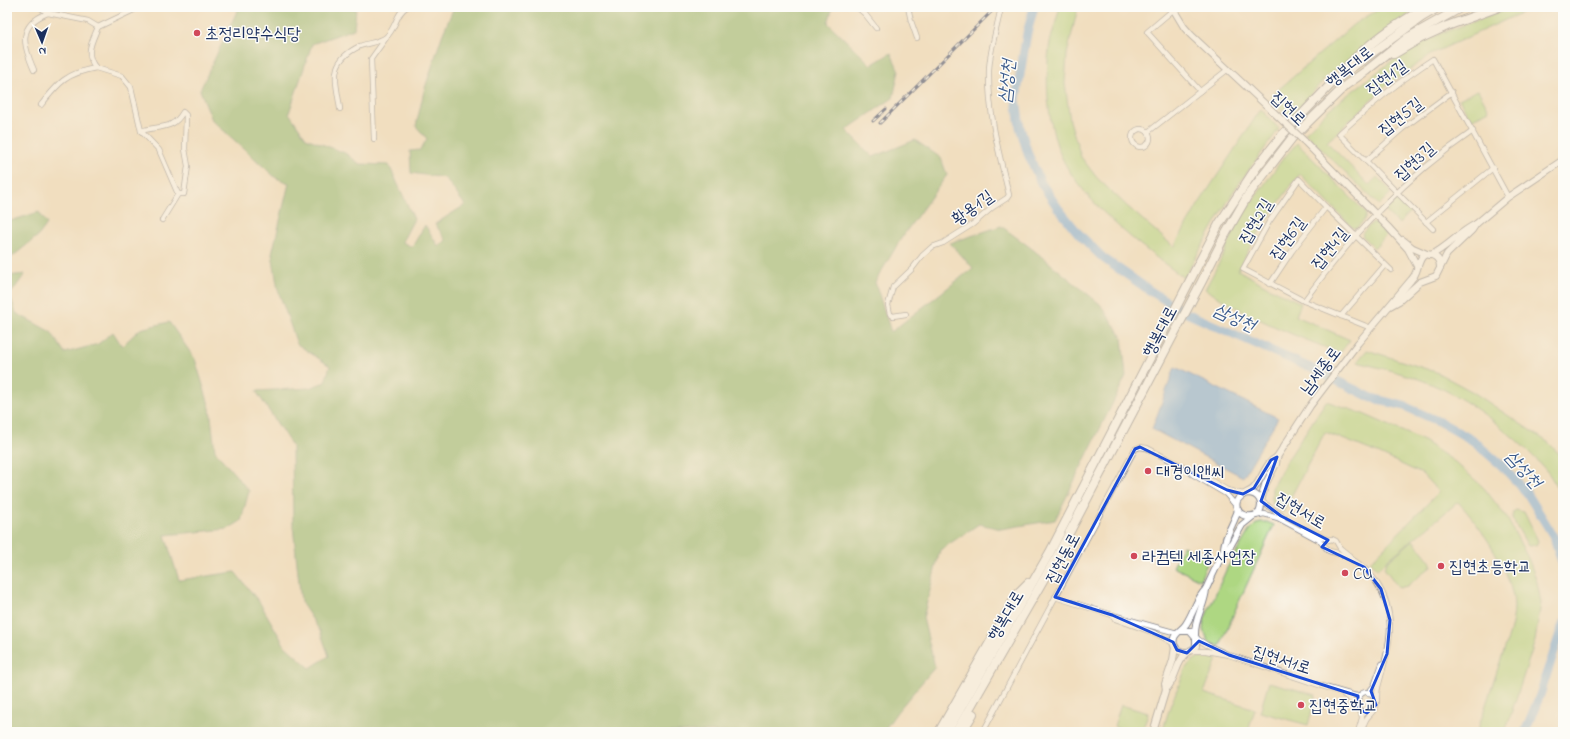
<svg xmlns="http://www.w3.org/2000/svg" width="1570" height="739" font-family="'Indie Flower','Poor Story',sans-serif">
  <rect width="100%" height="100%" fill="#fdfcf7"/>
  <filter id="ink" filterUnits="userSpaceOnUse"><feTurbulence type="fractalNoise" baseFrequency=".025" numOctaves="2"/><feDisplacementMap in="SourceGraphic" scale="8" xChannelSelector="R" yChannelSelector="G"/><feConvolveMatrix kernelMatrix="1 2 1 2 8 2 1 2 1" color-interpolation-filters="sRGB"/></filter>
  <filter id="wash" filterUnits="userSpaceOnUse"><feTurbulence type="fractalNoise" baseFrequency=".012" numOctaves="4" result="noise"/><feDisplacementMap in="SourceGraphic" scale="16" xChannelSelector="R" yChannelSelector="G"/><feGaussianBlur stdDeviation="0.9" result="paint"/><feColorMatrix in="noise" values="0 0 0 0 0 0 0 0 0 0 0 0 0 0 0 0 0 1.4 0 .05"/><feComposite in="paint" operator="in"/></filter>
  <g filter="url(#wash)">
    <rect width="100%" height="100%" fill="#f1debf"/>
    <!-- green -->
    <g fill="#aed782" stroke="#648370">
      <path d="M 1060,7 L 1078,7 L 1067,54 L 1065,83 L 1070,121 L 1081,157 L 1097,178 L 1128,207 L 1174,247 L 1198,205 L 1261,109 L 1279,129 L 1235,189 L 1184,278 C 1143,248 1096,213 1068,169 C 1047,136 1044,80 1050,42 C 1053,30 1057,19 1060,7 Z"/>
      <path d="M 1383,7 L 1419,7 L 1328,75 L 1290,118 L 1270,97 L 1354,24 Z"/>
      <path d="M 1514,7 L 1534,7 L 1433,53 L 1385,87 L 1327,142 L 1369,185 L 1377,177 L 1390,190 L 1390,194 L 1379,205 L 1305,133 L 1329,109 L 1392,61 L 1439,34 Z"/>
      <path d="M 1478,90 L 1489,110 L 1471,120 L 1459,99 Z"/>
      <path d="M 1297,143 L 1366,213 L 1365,219 L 1357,228 L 1353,228 L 1300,174 C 1276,205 1255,236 1238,270 L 1268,287 L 1301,303 L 1296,316 L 1350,340 L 1340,353 C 1292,335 1248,317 1205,289 L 1225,252 L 1227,245 L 1244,213 L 1281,161 Z"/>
      <path d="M 1395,199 L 1399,199 L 1411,211 L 1399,224 L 1385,211 Z"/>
      <path d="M 1372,223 L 1376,224 L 1386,235 L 1374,248 L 1363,237 L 1362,233 Z"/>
      <path d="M 1367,350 L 1436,372 L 1473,392 L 1549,443 L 1563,458 L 1563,499 C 1557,489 1552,476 1544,468 C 1519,439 1473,402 1438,387 C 1413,375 1384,369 1357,362 Z"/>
      <path d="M 1326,401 L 1361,413 L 1422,440 L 1455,462 L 1484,488 L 1507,518 L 1529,560 L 1537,582 L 1541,603 L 1535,641 L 1505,732 L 1477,732 C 1485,708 1493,683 1501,659 C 1507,642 1514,624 1514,606 C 1513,573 1480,525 1458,502 L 1377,569 L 1370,562 L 1439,492 L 1422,474 L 1380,454 L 1325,432 L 1283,512 L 1275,507 L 1272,502 L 1272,487 L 1285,464 Z"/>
      <path d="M 1516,510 L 1524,512 L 1538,541 L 1536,545 L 1528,546 L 1512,518 L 1513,512 Z"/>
      <path d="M 1260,522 L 1267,522 L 1274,525 L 1237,606 L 1220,646 L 1210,643 L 1203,630 L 1204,620 L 1227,568 L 1249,531 L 1255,525 Z"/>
      <path d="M 1413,540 L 1430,561 L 1432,566 L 1407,586 L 1399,588 L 1384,568 L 1386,563 Z"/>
      <path d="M 1183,546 L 1209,559 L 1200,580 L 1173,567 Z"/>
      <path d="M 1199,657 L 1207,657 L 1217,659 L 1204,693 L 1255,709 L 1248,732 L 1162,732 L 1171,704 L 1186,668 L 1191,662 Z"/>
      <path d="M 1269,682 L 1316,695 L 1308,725 L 1260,712 Z"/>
      <path d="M 1121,705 L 1148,713 L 1142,732 L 1132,732 L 1114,726 Z"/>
    </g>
    <!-- forest -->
    <g fill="#8ab870" stroke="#527467">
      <path d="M 239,7 L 356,9 L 354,29 L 312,44 L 289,113 L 306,138 L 345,153 L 360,164 L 389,165 L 414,219 L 402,242 L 412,247 L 425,225 L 439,247 L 446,240 L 435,224 L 465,205 L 445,178 L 411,173 L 410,151 L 420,150 L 427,139 L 416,126 L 424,91 L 442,36 L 454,7 L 833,7 L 828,23 L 871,65 L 891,53 L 899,71 L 893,98 L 846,130 L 873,157 L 915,140 L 941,158 L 947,175 L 902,237 L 875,282 L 891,332 L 973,268 L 950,243 L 1001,226 L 1031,248 L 1100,304 L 1122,337 L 1126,376 L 1055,520 L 1001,529 L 979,524 L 940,550 L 923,618 L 935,667 L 897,712 L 883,732 L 7,732 L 7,276 L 25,274 L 10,295 L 16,313 L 51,332 L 65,353 L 98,344 L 113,332 L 122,346 L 140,329 L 169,322 L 195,359 L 210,408 L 215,451 L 249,491 L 241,521 L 228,529 L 165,535 L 179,580 L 235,572 L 260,603 L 285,646 L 310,668 L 329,656 L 320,631 L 301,602 L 293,526 L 292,446 L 256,391 L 309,388 L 325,382 L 330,366 L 297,344 L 278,290 L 272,254 L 289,183 L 276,178 L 212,120 L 200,90 Z"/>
      <path d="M 39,212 L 47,224 L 39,235 L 7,261 L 7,222 Z"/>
    </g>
    <!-- water -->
    <path fill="#73abe2" stroke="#476da0" d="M 1175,367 L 1278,418 L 1243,477 L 1152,429 Z"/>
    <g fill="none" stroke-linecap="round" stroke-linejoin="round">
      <!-- river -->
      <g stroke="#73abe2" stroke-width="9">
        <path d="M 1034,7 L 1027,33 L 1016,99 L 1020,127 L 1028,154 L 1041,183 L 1058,208 L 1078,233 L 1103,258 L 1149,290 L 1184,312 L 1313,369 L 1372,398 L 1404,406 L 1440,422 L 1472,440 L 1501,465 L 1527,493 L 1554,537 L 1563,565"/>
        <path d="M 1525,732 L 1540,695 L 1563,624"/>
      </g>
    </g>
  </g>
  <g filter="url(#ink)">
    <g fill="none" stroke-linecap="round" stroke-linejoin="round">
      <!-- street casing -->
      <g stroke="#86868e" stroke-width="6">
        <g id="street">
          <path d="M 857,7 L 865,14 L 876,28"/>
          <path d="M 908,7 L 911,21 L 917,38"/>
          <path d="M 1173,10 L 1147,32 L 1200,91"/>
          <path d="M 48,13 L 88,21 L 98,27 L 140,7"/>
          <path d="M 96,68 L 122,76 L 131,87 L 141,131 L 159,150 L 178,194 L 162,220"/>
          <path d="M 34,70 C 23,45 17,25 48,13 L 41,8"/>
          <path d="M 41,105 C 59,82 67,73 96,68 C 84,54 92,42 98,27"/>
          <path d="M 340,109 C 336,79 327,62 360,46 C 368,43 380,42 386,37 C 396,29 396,12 407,7"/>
          <circle cx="1141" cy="138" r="9"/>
          <path d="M 141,131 C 160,125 172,131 183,112 L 186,115 L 185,149 L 188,166 L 184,194 L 178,194"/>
          <path d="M 1148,132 L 1227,70"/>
          <path d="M 374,139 L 371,59 L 386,38"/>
          <path d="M 1366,161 L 1402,129 L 1452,92"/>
          <path d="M 1426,222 L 1493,168"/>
          <path d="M 1433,229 L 1366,161 L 1339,134 C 1369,106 1399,81 1433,59 L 1508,197"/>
          <path d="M 1270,284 L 1292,251 L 1326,207"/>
          <path d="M 1304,301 C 1354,233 1404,178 1473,131"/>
          <path d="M 906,314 L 893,316 L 890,314 L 888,305 L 893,287 L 912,269 L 922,256 L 932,247 L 943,243 L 973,224 L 993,207 L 1007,198 L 1009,195 C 999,153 988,114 989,70 C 990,49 997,28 1001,7"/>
          <path d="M 1341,316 L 1385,265"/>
          <path d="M 1371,328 L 1304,301 L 1243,269 L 1269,222 L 1299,179 L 1326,207 L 1391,270"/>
          <path d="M 1189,470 L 1192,474 L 1226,494 L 1237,507"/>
          <path d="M 1261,501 L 1284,517"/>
          <path d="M 1255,516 L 1264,514 L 1278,518 L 1319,540 L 1329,551 C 1370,559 1395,598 1389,640 C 1387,656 1382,672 1378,687 C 1376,694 1378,700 1376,706 C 1375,710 1370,714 1367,718 C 1364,722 1363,727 1362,732"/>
          <path d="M 1303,528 L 1328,540"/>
          <path d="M 1328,540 L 1332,539 L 1336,541 L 1340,548 L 1350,556"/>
          <path d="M 1055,597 L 1112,615"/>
          <path d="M 1173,643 L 1155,633 L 1115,619 L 1112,615 L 1177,633"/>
          <path d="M 1192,651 L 1206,651 L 1229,655 L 1207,645 L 1196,638"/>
          <path d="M 1229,655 L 1328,688 L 1356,696 L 1360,695"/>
          <path d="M 1368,693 L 1374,686 L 1382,664"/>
          <path d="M 1344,695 L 1357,704"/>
          <path d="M 1371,711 C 1345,721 1360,675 1376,699"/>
          <path d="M 983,732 L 1135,449 L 1140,447 L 1147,448 L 1189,470 L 1195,471 L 1227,490 L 1243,494"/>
          <path d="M 1358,732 L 1362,718 L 1361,711"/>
        </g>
      </g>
      <!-- secondary casing -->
      <g stroke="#86868e" stroke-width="8">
        <g id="secondary">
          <path d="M 1172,7 L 1184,27 L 1191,35 L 1283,121"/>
          <path d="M 1304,141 L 1388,227 L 1408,249 L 1417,266"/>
          <path d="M 1476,224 L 1508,197 L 1563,160"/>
          <path d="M 1403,240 L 1413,248 L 1429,255"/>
          <path d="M 1390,306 L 1399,301 L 1420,282 L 1436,276 L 1447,254 L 1472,230 L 1476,224 C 1459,232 1448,247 1431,255"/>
          <path d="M 1247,493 C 1259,493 1264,502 1259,513 C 1250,520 1233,515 1237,501 C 1240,494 1249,493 1254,488 C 1263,478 1265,463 1277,457"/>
          <path d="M 1261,501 L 1265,485 L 1276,464 L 1277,457 L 1310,406 L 1358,343 L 1411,280 C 1413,278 1415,275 1416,272 C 1419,265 1420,249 1434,256 C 1438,258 1440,262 1440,267"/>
          <path d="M 1224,550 L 1229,548 L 1242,525 L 1252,517"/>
          <path d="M 1206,589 L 1224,550 C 1223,539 1235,521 1238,510"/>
          <path d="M 1180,631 L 1190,631 L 1196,638 L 1196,646 C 1188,657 1170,652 1174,638 C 1176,632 1183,629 1186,624 C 1194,612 1196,599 1206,589 C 1205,605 1194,619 1195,635"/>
          <path d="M 1166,689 C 1177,679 1175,662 1187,653"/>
          <path d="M 1153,732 L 1166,689 L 1165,684 L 1173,660 L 1175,647"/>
        </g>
      </g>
      <!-- highway casing -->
      <g stroke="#86868e" stroke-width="10">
        <g id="highway">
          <path d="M 1394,54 L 1421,38 L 1447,26 L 1499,7"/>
          <path d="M 1346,68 C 1367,43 1398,24 1426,7"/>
          <path d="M 939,732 L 1018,593 L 1028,583"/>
          <path d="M 947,732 L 1050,552 L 1219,224 L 1256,168 L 1283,134 L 1336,79 L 1422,17 L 1439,7"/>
          <path d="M 956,732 L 1057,556 L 1202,281 L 1225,235 L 1248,195 L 1292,138 L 1346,85 L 1366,71 L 1407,38 L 1462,7"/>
          <path d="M 962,732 L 973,714"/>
        </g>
      </g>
      <!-- street -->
      <use href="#street" stroke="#fff" stroke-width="4.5"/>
      <!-- secondary -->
      <use href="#secondary" stroke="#fff" stroke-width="6"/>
      <!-- highway -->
      <use href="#highway" stroke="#fff" stroke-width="8"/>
      <!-- rail casing -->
      <g stroke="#1b2f5e" stroke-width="3">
        <g id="rail">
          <path d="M 873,121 L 886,109"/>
          <path d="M 880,123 L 996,7"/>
        </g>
      </g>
      <!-- rail -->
      <use href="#rail" stroke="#fdfcf7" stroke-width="1.5" stroke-dasharray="4.5" stroke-linecap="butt"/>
      <!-- secondary-bridge casing -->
      <g stroke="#86868e" stroke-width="8" stroke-linecap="butt">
        <path id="secondary-bridge" d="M 1283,121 L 1304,141"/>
      </g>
      <!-- secondary-bridge -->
      <use href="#secondary-bridge" stroke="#fff" stroke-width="6"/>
    </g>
  </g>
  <!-- marked area -->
  <path d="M0 0H1570V739H0ZM 1140,447 L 1227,490 L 1243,494 L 1254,488 L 1271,460 L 1277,457 L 1261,501 L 1281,516 L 1328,540 L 1322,547 L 1364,567 L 1381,589 L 1390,620 L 1387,654 L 1371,691 L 1376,705 L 1367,713 L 1358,709 L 1358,696 L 1229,655 L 1199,641 L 1187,653 L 1177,650 L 1173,642 L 1112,615 L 1055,597 L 1135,449 Z" fill="#f1debf" fill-opacity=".55" fill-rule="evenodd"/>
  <path fill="none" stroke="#1d4ed8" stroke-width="3" stroke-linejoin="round" d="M 1140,447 L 1227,490 L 1243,494 L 1254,488 L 1271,460 L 1277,457 L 1261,501 L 1281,516 L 1328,540 L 1322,547 L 1364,567 L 1381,589 L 1390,620 L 1387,654 L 1371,691 L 1376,705 L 1367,713 L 1358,709 L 1358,696 L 1229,655 L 1199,641 L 1187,653 L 1177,650 L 1173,642 L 1112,615 L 1055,597 L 1135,449 Z"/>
  <!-- markers -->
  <g fill="#d1495b" stroke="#fdfcf7" stroke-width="1.5">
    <circle cx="197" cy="33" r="4"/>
    <circle cx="1148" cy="471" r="4"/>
    <circle cx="1134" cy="556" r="4"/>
    <circle cx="1441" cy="566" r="4"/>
    <circle cx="1345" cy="573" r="4"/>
    <circle cx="1301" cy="705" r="4"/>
  </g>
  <g text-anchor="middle" stroke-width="3" stroke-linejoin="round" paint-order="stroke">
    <!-- poi labels -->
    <g font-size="17" fill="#1b2f5e" stroke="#fdfcf7" text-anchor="start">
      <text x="205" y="39">초정리약수식당</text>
      <text x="1156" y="477">대경이앤씨</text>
      <text x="1142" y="562">라컴텍 세종사업장</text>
      <text x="1449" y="572">집현초등학교</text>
      <text x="1353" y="579">CU</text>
      <text x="1309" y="711">집현중학교</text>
    </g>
    <!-- street labels -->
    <g font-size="17" fill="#1b2f5e" stroke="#fdfcf7">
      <text transform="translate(1349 66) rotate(-39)" y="6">행복대로</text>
      <text transform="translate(1386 77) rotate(-37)" y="6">집현1길</text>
      <text transform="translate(1289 108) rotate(44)" y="6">집현로</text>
      <text transform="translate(1400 116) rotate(-38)" y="6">집현5길</text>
      <text transform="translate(1414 161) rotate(-42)" y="6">집현3길</text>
      <text transform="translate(972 207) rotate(-36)" y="6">황용1길</text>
      <text transform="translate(1255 221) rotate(-59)" y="6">집현2길</text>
      <text transform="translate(1287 238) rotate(-54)" y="6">집현6길</text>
      <text transform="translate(1329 248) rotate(-51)" y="6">집현4길</text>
      <text transform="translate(1159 331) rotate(-62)" y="6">행복대로</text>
      <text transform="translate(1320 370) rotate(-53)" y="6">남세종로</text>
      <text transform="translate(1301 510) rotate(31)" y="6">집현서로</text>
      <text transform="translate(1062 558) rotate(-62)" y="6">집현동로</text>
      <text transform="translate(1005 615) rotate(-60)" y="6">행복대로</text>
      <text transform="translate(1282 659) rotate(18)" y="6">집현서1로</text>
    </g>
    <!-- water labels -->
    <g font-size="18" font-style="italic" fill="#3a5a8c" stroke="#fdfcf7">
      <text transform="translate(1006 81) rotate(-84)" y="6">삼성천</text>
      <text transform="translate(1235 317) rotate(25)" y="6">삼성천</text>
      <text transform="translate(1524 469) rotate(48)" y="6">삼성천</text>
    </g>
  </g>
  <!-- margin -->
  <rect width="1570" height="739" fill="none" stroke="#fdfcf7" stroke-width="24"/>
  <!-- north arrow -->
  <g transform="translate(42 42) rotate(178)" stroke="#fdfcf7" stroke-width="3" paint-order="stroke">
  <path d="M0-3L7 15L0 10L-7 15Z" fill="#1b2f5e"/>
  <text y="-6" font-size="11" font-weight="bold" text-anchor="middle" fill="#1b2f5e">N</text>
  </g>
</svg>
